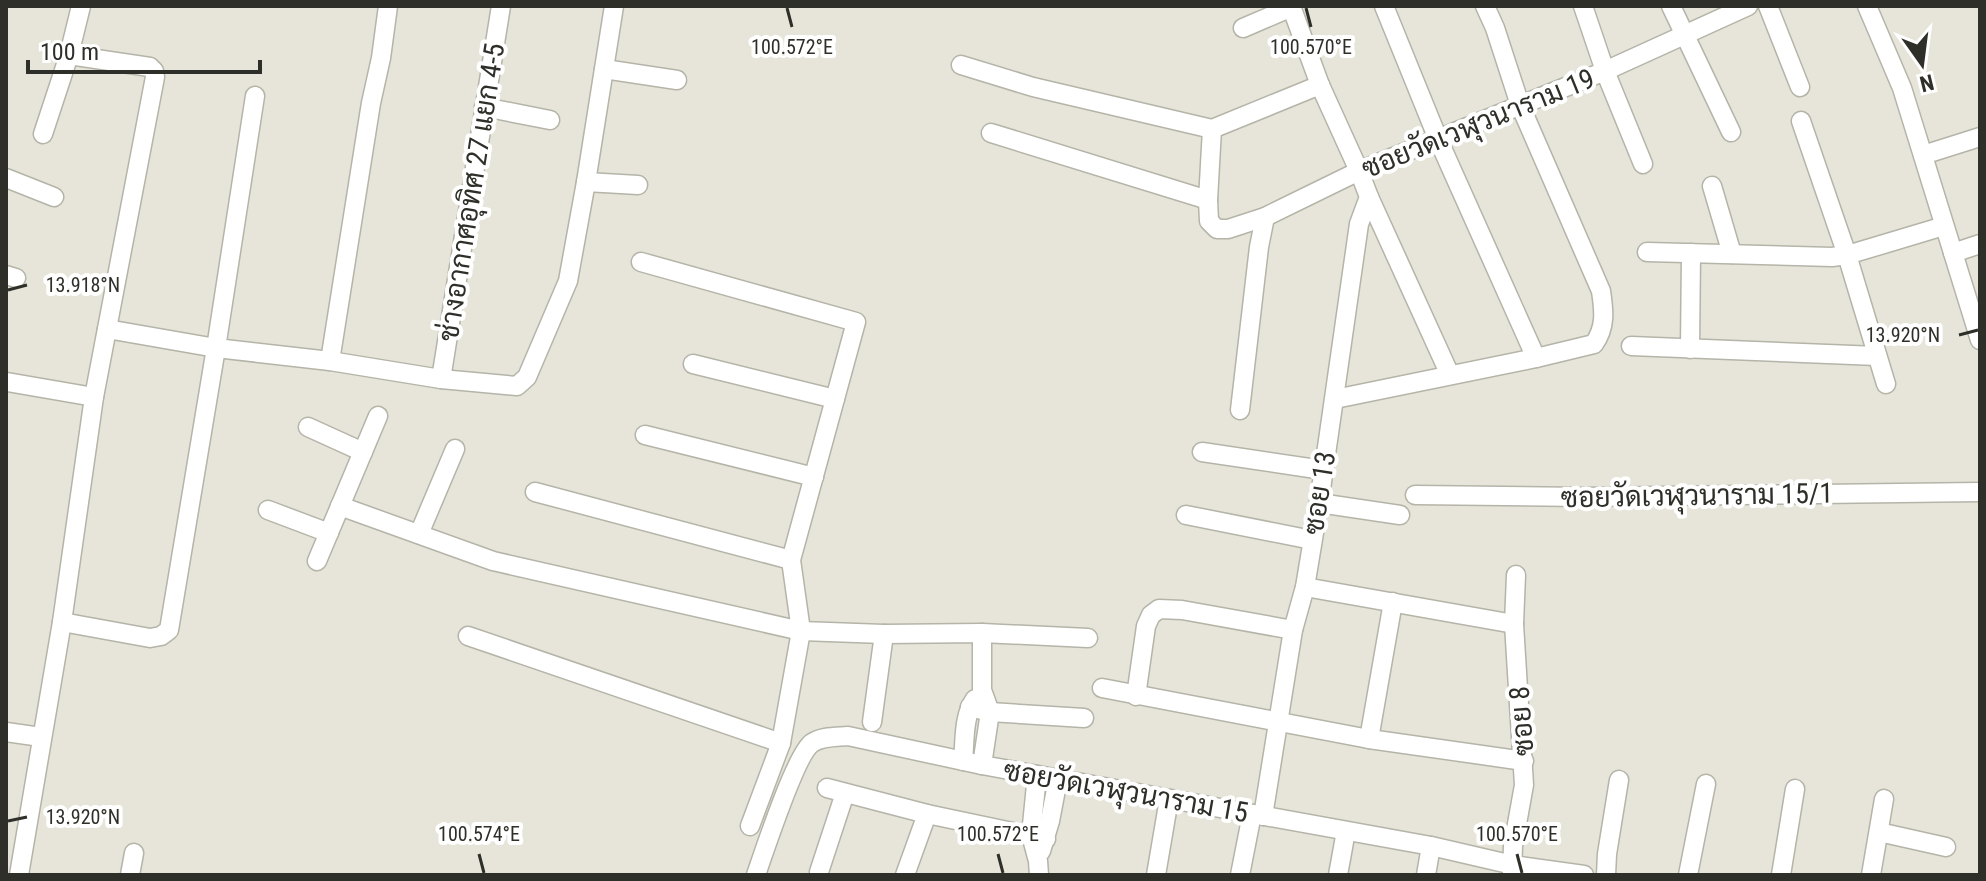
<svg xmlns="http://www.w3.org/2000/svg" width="1986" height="881" font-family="'Roboto Condensed',Sarabun,sans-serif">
  <rect width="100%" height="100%" fill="#e7e5d9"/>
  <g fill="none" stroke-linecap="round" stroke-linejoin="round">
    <!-- minor casing -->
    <g stroke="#b5b4a8" stroke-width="21">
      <g id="minor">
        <path d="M 1384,6 L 1438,139 L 1536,358"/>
        <path d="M 1583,6 L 1605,71 L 1643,164"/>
        <path d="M 1671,6 L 1731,132"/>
        <path d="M 1768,6 L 1800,87"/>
        <path d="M 1867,6 L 1902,88 L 1980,340"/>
        <path d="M 1243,28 L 1292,7"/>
        <path d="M 961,65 L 1033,87 L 1212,129 L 1320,85"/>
        <path d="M 604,69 L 677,80"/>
        <path d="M 484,107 L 550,120"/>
        <path d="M 1801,121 L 1847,255 L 1886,384"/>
        <path d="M 1212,129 L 1208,200 L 1209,221 L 1217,229 L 1228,229 L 1265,217 L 1359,171 L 1605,71 L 1748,6"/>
        <path d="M 991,133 L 1208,200"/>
        <path d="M 43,134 L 69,55 L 81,6"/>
        <path d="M 1923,155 L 1980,137"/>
        <path d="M 6,178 L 54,197"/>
        <path d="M 586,182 L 638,185"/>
        <path d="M 1712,186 L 1732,254"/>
        <path d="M 1369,197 L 1450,375"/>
        <path d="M 1647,252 L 1832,257 L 1847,255 L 1944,226"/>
        <path d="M 1953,253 L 1980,244"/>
        <path d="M 641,262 L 856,322 L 791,560"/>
        <path d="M 6,275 L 16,278"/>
        <path d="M 107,329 L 216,348 L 330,361 L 441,379 L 517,386 L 527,377 L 568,281 L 586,182 L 614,6"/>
        <path d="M 1631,346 L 1877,356"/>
        <path d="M 1690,349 L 1691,253"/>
        <path d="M 330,361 L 371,103 L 381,58 L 388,6"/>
        <path d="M 693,364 L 835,399"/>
        <path d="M 441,379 L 501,6"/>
        <path d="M 7,382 L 94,397"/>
        <path d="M 1335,399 L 1536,358 L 1594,344 C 1606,327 1604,311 1601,291 L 1520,105 L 1495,28 L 1485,6"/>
        <path d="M 1240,410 L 1259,247 L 1265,217"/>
        <path d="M 308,427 L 363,452"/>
        <path d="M 645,435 L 814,477"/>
        <path d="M 1202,452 L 1323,470"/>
        <path d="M 535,492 L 791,560 L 801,631 L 781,743 L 750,826"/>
        <path d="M 1415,495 L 1583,497 L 1980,492"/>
        <path d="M 1319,503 L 1400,515"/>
        <path d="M 340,506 L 493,561 L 801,631 L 884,634 L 982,633 L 1088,638"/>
        <path d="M 268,510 L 329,533"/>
        <path d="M 1186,515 L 1312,540"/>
        <path d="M 419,534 L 455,449"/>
        <path d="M 317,561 L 378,416"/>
        <path d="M 1305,587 L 1514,624"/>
        <path d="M 62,622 L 150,638 L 161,636 L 169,630 L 216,348 L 255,96"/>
        <path d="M 982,633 L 982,690 L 990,712 L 982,765"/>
        <path d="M 468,636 L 781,743"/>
        <path d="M 1102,688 L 1369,739 L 1524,761"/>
        <path d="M 1136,696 L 1146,626 L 1151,615 L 1159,609 L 1182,610 L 1293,630"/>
        <path d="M 970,707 L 990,712 L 1084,718"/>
        <path d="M 872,722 L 884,634"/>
        <path d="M 6,732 L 41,737"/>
        <path d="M 1369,739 L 1393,602"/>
        <path d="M 963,761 C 965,741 963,716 975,699"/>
        <path d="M 1037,775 L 1031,835 L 1038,861 L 1039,875"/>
        <path d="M 827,788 L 927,814 L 1046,839"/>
        <path d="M 1263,816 L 1293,630 L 1305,587 L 1319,503 L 1359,224 L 1369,197 L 1359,171 L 1320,85 L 1291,6"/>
        <path d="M 1879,832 L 1946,847"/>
        <path d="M 1041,851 L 1050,821 L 1058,779"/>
        <path d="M 819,872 L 845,793"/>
        <path d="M 19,875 L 62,622 L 94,397 L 155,77 L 154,71 L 150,67 L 69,55"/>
        <path d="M 130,875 L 134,853"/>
        <path d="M 756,875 C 764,852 796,754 812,743 C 822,736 836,737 848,736 L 982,765 L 1431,846 L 1513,865 L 1584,875"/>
        <path d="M 905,875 L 927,814"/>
        <path d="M 1156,875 L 1169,799"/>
        <path d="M 1240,875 L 1252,814"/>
        <path d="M 1338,875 L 1346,831"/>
        <path d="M 1426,875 L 1431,846"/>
        <path d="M 1512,875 L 1513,846 L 1524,785 L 1514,624 L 1516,575"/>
        <path d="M 1606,875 L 1607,854 L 1619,780"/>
        <path d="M 1688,875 L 1706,784"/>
        <path d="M 1781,875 L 1795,789"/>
        <path d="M 1871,875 L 1884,799"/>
      </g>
    </g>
    <!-- minor -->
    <use href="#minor" stroke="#fff" stroke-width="18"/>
  </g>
  <!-- ticks -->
  <path fill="none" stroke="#2f2f2a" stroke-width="3" d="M 787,8 L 792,27M 1306,8 L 1311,27M 8,290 L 27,285M 1959,335 L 1978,330M 8,821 L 27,817M 479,854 L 484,873M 998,854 L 1003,873M 1517,854 L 1522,873"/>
  <g text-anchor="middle" stroke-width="8" stroke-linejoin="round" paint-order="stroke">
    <!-- street labels -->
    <g font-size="28" fill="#2f2f2a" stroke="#fff">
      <text transform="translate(1478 123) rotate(-22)" y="10">ซอยวัดเวฬุวนาราม 19</text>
      <text transform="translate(471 192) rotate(-81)" y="10">ช่างอากาศอุทิศ 27 แยก 4-5</text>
      <text transform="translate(1319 493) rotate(-81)" y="10">ซอย 13</text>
      <text transform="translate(1697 495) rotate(-1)" y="10">ซอยวัดเวฬุวนาราม 15/1</text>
      <text transform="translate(1521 721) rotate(-94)" y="10">ซอย 8</text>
      <text transform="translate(1126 791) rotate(10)" y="10">ซอยวัดเวฬุวนาราม 15</text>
    </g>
  </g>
  <g font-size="20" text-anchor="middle" fill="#2f2f2a" stroke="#fff" stroke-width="8" stroke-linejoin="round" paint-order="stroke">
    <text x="792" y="54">100.572°E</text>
    <text x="1311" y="54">100.570°E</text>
    <text x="83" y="292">13.918°N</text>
    <text x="1903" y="342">13.920°N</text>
    <text x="83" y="824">13.920°N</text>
    <text x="479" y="841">100.574°E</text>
    <text x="998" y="841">100.572°E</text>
    <text x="1517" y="841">100.570°E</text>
  </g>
  <!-- border -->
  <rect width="1986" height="881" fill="none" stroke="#2f2f2a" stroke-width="16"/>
  <!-- north arrow -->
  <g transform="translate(1922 64) rotate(166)" stroke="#ffffff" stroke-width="6" paint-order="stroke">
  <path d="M0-6L14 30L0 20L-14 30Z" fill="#2f2f2a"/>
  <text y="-12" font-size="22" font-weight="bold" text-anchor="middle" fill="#2f2f2a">N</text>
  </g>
  <!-- scale -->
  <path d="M28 60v12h232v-12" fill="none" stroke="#2f2f2a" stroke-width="4"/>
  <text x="40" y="60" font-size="24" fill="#2f2f2a" stroke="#ffffff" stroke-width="6" paint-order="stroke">100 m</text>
</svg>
